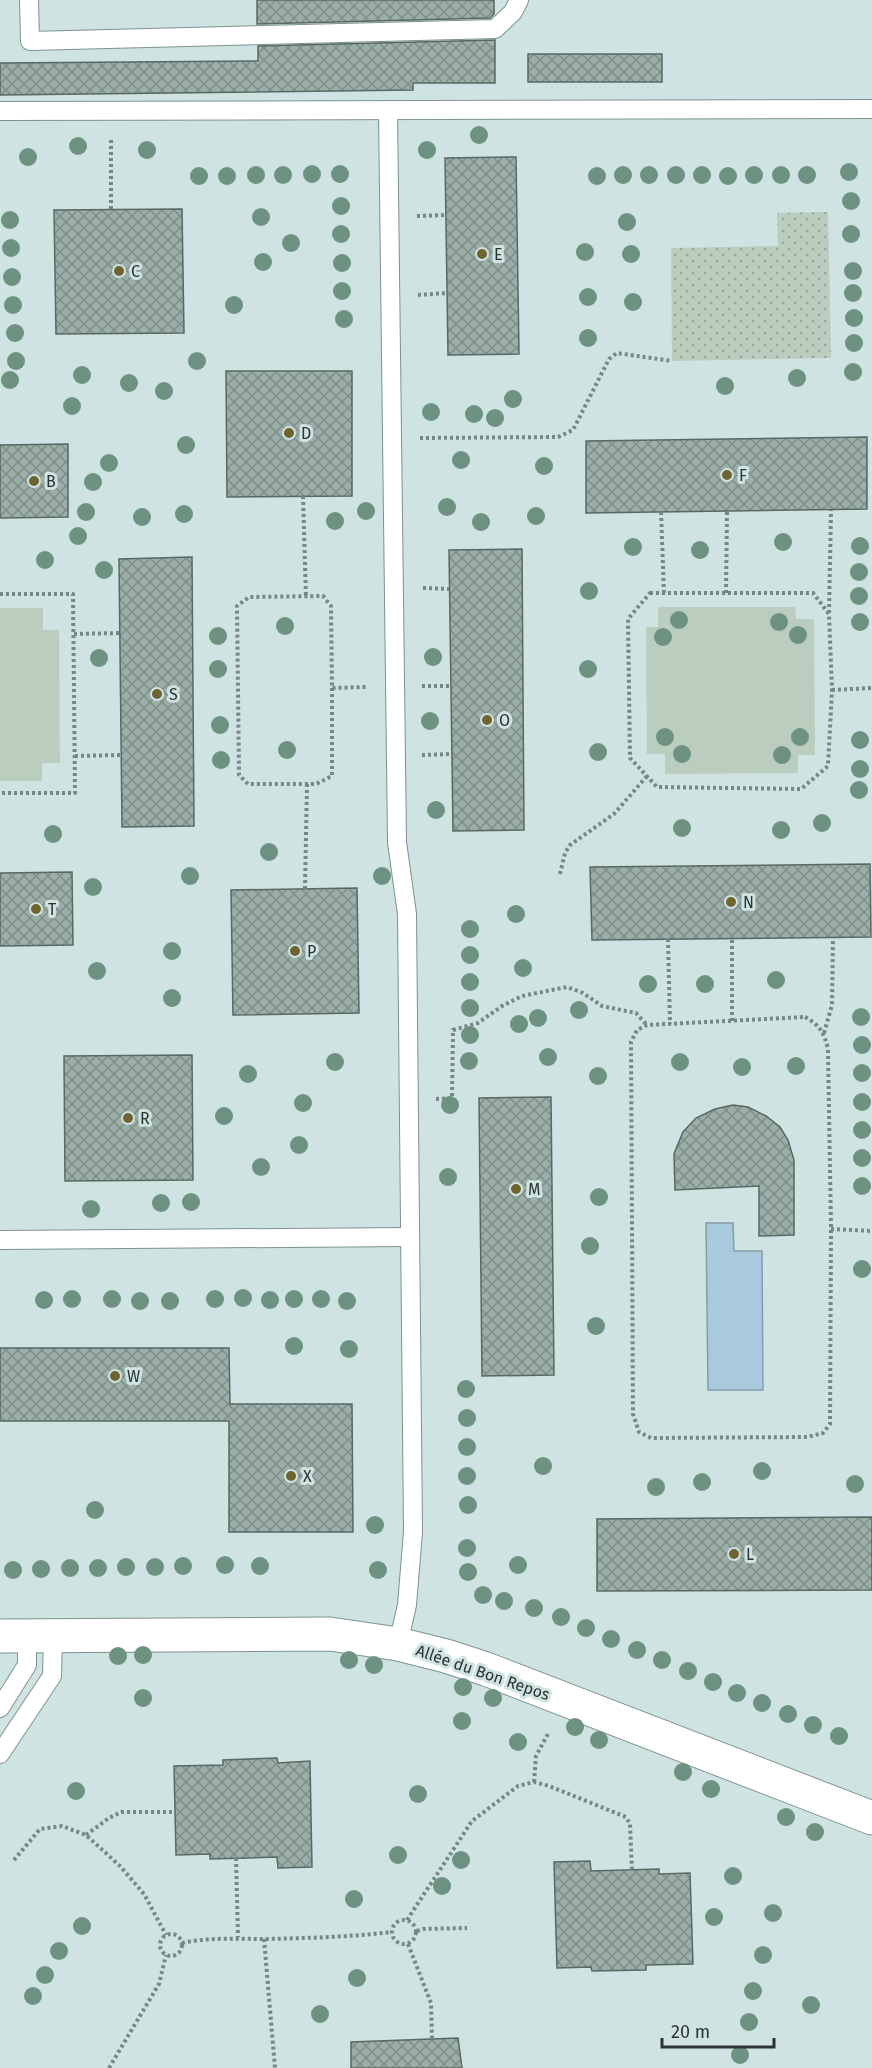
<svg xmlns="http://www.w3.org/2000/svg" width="872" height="2068" font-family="'Fira Sans',sans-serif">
  <defs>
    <pattern id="park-dots" width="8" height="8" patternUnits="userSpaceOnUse" patternTransform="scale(1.5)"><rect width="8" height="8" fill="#bacdbf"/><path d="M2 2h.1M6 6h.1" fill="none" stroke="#97a79c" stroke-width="1.8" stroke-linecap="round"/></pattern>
    <pattern id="building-cross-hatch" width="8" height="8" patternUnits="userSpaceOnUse" patternTransform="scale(1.5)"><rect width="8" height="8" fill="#9baea7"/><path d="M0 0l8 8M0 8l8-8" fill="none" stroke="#7f8e89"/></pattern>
  </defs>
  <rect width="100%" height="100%" fill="#cee3e2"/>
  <!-- park -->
  <path fill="url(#park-dots)" d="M 828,212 L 831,358 L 672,361 L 671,248 L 778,246 L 777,213 Z"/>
  <!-- garden -->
  <g fill="#bacdbf">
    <path d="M 658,607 L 795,607 L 796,619 L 814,619 L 815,755 L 798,755 L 798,773 L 665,774 L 665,754 L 647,754 L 646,627 L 658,627 Z"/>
    <path d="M 0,608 L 43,608 L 43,630 L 59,630 L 60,763 L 42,763 L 42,781 L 0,781 Z"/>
  </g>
  <!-- water -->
  <path fill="#a8cadc" stroke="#839da9" stroke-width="1.5" d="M 706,1223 L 733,1223 L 734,1251 L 762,1251 L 763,1390 L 708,1390 Z"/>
  <!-- building -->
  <g fill="url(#building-cross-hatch)" stroke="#586964" stroke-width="1.5">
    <path d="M 257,0 L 494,0 L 494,14 L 490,18 L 257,24 Z"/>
    <path d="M 495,40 L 495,83 L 413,83 L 413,90 L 0,95 L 0,63 L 258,61 L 258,46 Z"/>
    <rect x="528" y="54" width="134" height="28"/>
    <path d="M 516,157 L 519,354 L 448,355 L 445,158 Z"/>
    <path d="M 182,209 L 184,333 L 56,334 L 54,210 Z"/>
    <path d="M 226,371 L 352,371 L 352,496 L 227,497 Z"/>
    <path d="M 867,437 L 867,509 L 586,513 L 586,441 Z"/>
    <path d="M 68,444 L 68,517 L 0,518 L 0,445 Z"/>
    <path d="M 522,549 L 524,830 L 453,831 L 449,550 Z"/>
    <path d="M 192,557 L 194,826 L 122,827 L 119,559 Z"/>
    <path d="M 870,864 L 871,937 L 592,940 L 590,867 Z"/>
    <path d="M 72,872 L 73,945 L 0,946 L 0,873 Z"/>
    <path d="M 357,888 L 359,1013 L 233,1015 L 231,890 Z"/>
    <path d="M 192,1055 L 193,1180 L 65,1181 L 64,1056 Z"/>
    <path d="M 551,1097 L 554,1375 L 482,1376 L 479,1098 Z"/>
    <path d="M 733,1105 L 748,1107 L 766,1116 L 780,1127 L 788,1140 L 794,1160 L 794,1235 L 759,1236 L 759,1186 L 675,1190 L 674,1154 L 683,1132 L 696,1118 L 715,1109 Z"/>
    <path d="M 0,1348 L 229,1348 L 230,1404 L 352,1404 L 353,1532 L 229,1532 L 229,1421 L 0,1421 Z"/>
    <path d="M 872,1517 L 872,1590 L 597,1591 L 597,1519 Z"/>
    <path d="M 277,1758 L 278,1763 L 310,1761 L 312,1867 L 278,1868 L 277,1857 L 210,1859 L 210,1854 L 176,1855 L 174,1766 L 223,1765 L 223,1760 Z"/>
    <path d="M 590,1861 L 591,1871 L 659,1869 L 659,1874 L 690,1873 L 693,1964 L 646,1965 L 646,1970 L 592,1971 L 591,1967 L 557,1968 L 554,1862 Z"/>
    <path d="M 458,2038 L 462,2068 L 351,2068 L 351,2042 Z"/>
  </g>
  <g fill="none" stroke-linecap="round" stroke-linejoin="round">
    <!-- lane casing -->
    <g stroke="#7e9291" stroke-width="20">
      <g id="lane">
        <path d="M 29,0 L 30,41 L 495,29 L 513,12 L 519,0"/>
        <path d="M 388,110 L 397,842 L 407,914 L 413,1532 L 407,1605 L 398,1644"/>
        <path d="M 0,111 L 872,109"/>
        <path d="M 0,1240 L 409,1237"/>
        <path d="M 0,1708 L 27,1665 L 27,1636"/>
        <path d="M 0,1754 L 52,1676 L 53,1635"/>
      </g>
    </g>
    <!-- street casing -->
    <g stroke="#7e9291" stroke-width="35">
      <path id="street" d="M 0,1636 L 330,1634 L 398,1644 L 446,1656 L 486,1669 L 872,1818"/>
    </g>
    <!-- path -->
    <g stroke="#788685" stroke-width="4" stroke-dasharray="3 3" stroke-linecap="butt">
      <path d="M 111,209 L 111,138"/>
      <path d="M 417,216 L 446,215"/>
      <path d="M 418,295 L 447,293"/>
      <path d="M 420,438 L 558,437 L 573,430 L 609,359 L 617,353 L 672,361"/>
      <path d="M 303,496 L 306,597"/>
      <path d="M 661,512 L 664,593"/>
      <path d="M 423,588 L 449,589"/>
      <path d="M 650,593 L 813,593 L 829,614 L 832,690 L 828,766 L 801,789 L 657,787 L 630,758 L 628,619 Z"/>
      <path d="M 726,593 L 727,511"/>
      <path d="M 0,594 L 73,594 L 75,793 L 0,793"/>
      <path d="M 829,613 L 831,510"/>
      <path d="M 74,634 L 120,633"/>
      <path d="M 422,686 L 451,686"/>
      <path d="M 332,688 L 332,776 L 316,784 L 248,784 L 239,775 L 237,606 L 249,597 L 323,596 L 331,606 L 332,688 L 366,687"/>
      <path d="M 832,690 L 872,688"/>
      <path d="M 422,755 L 452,754"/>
      <path d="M 75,756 L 121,755"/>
      <path d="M 560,874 L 565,853 L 570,845 L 614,814 L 647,776"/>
      <path d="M 305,889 L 307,784"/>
      <path d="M 668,939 L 670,1024"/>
      <path d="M 805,1017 C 820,1025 824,1033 828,1049 L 831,1229 L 830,1424 L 823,1433 L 807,1437 L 651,1438 L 639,1432 L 633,1414 L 631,1042 L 637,1030 L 647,1025 Z"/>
      <path d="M 732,1021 L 732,939"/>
      <path d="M 824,1033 L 832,1005 L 833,938"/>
      <path d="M 436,1099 L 452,1098 L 453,1030 L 478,1023 L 502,1006 L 522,996 L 567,987 L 583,993 L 602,1006 L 636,1013 L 647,1025"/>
      <path d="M 831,1229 L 872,1231"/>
      <path d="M 534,1782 L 536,1756 L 549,1732"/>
      <path d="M 86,1835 L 109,1818 L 121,1812 L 175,1812"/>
      <path d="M 236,1858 L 238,1937"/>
      <path d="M 14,1860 L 40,1829 L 62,1826 L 86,1835 L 120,1866 L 144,1894 L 166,1935"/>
      <circle cx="404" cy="1932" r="12"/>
      <path d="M 407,1920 L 472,1821 L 518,1786 L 534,1782 L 549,1786 L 626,1817 L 630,1824 L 632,1870"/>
      <path d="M 417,1931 L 423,1929 L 467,1928"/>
      <circle cx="171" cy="1945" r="11"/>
      <path d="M 264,1939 L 275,2068"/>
      <path d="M 182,1943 C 210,1937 238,1939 266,1939 C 308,1938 350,1937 391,1932"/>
      <path d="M 408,1944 L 431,2003 L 432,2039"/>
      <path d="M 109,2068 L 159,1984 L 166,1955"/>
    </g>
    <!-- lane -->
    <use href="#lane" stroke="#fff" stroke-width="18"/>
    <!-- street -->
    <use href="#street" stroke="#fff" stroke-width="33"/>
  </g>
  <!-- trees -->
  <g fill="#6d9281">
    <circle cx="479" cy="135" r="9"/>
    <circle cx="78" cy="146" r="9"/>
    <circle cx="147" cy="150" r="9"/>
    <circle cx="427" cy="150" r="9"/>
    <circle cx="28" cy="157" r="9"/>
    <circle cx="849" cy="172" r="9"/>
    <circle cx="312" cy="174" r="9"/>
    <circle cx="340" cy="174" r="9"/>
    <circle cx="256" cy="175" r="9"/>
    <circle cx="283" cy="175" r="9"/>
    <circle cx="623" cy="175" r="9"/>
    <circle cx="649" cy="175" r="9"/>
    <circle cx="676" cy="175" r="9"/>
    <circle cx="702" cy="175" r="9"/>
    <circle cx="754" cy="175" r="9"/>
    <circle cx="781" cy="175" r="9"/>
    <circle cx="807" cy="175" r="9"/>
    <circle cx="199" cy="176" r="9"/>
    <circle cx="227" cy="176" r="9"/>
    <circle cx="597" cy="176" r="9"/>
    <circle cx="728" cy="176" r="9"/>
    <circle cx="851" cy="201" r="9"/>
    <circle cx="341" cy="206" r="9"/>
    <circle cx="261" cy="217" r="9"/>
    <circle cx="10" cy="220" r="9"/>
    <circle cx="627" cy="222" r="9"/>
    <circle cx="341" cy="234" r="9"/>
    <circle cx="851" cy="234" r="9"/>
    <circle cx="291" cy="243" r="9"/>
    <circle cx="11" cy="248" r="9"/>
    <circle cx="585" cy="252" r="9"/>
    <circle cx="631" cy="254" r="9"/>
    <circle cx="263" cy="262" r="9"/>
    <circle cx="342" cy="263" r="9"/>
    <circle cx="853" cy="271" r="9"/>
    <circle cx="12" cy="277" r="9"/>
    <circle cx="342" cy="291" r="9"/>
    <circle cx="853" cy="293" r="9"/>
    <circle cx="588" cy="297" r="9"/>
    <circle cx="633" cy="302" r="9"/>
    <circle cx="13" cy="305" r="9"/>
    <circle cx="234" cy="305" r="9"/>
    <circle cx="854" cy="318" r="9"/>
    <circle cx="344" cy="319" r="9"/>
    <circle cx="15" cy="333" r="9"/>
    <circle cx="588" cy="338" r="9"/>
    <circle cx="854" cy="343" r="9"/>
    <circle cx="16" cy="361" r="9"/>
    <circle cx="197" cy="361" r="9"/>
    <circle cx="853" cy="372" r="9"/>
    <circle cx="82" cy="375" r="9"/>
    <circle cx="797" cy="378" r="9"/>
    <circle cx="10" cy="380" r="9"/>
    <circle cx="129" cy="383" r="9"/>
    <circle cx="725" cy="386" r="9"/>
    <circle cx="164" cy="391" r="9"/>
    <circle cx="513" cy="399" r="9"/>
    <circle cx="72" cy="406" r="9"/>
    <circle cx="431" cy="412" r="9"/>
    <circle cx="474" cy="414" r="9"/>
    <circle cx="495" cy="418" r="9"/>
    <circle cx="186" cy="445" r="9"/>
    <circle cx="461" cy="460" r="9"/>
    <circle cx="109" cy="463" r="9"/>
    <circle cx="544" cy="466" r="9"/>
    <circle cx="93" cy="482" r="9"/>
    <circle cx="447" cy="507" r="9"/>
    <circle cx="366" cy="511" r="9"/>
    <circle cx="86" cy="512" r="9"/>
    <circle cx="184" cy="514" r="9"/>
    <circle cx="536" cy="516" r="9"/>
    <circle cx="142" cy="517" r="9"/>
    <circle cx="335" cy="521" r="9"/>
    <circle cx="481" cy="522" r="9"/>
    <circle cx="78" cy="536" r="9"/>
    <circle cx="783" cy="542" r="9"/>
    <circle cx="860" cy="546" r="9"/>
    <circle cx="633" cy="547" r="9"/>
    <circle cx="700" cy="550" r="9"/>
    <circle cx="45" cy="560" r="9"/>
    <circle cx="104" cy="570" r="9"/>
    <circle cx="859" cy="572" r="9"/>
    <circle cx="589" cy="591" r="9"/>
    <circle cx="859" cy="596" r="9"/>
    <circle cx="679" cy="620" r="9"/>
    <circle cx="779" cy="622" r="9"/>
    <circle cx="860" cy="622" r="9"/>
    <circle cx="285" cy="626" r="9"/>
    <circle cx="798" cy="635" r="9"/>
    <circle cx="218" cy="636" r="9"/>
    <circle cx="663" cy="637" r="9"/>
    <circle cx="433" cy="657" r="9"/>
    <circle cx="99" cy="658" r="9"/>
    <circle cx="218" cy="669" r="9"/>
    <circle cx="588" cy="669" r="9"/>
    <circle cx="430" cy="721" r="9"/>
    <circle cx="220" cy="725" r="9"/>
    <circle cx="665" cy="737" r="9"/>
    <circle cx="800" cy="737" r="9"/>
    <circle cx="860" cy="740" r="9"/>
    <circle cx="287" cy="750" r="9"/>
    <circle cx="598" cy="752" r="9"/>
    <circle cx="682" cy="754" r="9"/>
    <circle cx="782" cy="755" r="9"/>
    <circle cx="221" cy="760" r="9"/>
    <circle cx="860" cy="769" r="9"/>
    <circle cx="859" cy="790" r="9"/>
    <circle cx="436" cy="810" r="9"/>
    <circle cx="822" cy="823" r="9"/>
    <circle cx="682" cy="828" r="9"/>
    <circle cx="781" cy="830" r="9"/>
    <circle cx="53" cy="834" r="9"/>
    <circle cx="269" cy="852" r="9"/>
    <circle cx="190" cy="876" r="9"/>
    <circle cx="382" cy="876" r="9"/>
    <circle cx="93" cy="887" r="9"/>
    <circle cx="516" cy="914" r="9"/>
    <circle cx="470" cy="929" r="9"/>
    <circle cx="172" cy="951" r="9"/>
    <circle cx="470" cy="955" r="9"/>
    <circle cx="523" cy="968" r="9"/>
    <circle cx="97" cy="971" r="9"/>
    <circle cx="776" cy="980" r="9"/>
    <circle cx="470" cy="982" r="9"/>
    <circle cx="648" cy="984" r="9"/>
    <circle cx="705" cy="984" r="9"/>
    <circle cx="172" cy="998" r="9"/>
    <circle cx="470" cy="1008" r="9"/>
    <circle cx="579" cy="1010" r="9"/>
    <circle cx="861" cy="1017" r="9"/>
    <circle cx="538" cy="1018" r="9"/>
    <circle cx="519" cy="1024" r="9"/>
    <circle cx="470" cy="1035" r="9"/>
    <circle cx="862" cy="1045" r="9"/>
    <circle cx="548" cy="1057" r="9"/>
    <circle cx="469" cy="1061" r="9"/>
    <circle cx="335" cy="1062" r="9"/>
    <circle cx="680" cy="1062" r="9"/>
    <circle cx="796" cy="1066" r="9"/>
    <circle cx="742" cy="1067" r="9"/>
    <circle cx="862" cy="1073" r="9"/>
    <circle cx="248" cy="1074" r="9"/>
    <circle cx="598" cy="1076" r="9"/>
    <circle cx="862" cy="1102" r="9"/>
    <circle cx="303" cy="1103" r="9"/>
    <circle cx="450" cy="1105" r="9"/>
    <circle cx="224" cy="1116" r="9"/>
    <circle cx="862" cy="1130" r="9"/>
    <circle cx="299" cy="1145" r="9"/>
    <circle cx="862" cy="1158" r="9"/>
    <circle cx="261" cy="1167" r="9"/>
    <circle cx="448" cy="1177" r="9"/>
    <circle cx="862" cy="1186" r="9"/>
    <circle cx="599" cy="1197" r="9"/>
    <circle cx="191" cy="1202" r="9"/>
    <circle cx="161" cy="1203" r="9"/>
    <circle cx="91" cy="1209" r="9"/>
    <circle cx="590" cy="1246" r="9"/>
    <circle cx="862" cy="1269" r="9"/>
    <circle cx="243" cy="1298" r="9"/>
    <circle cx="72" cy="1299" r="9"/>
    <circle cx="112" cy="1299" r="9"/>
    <circle cx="215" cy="1299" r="9"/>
    <circle cx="294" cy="1299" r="9"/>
    <circle cx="321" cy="1299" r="9"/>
    <circle cx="44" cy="1300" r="9"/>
    <circle cx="270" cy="1300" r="9"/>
    <circle cx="140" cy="1301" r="9"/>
    <circle cx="170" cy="1301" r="9"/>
    <circle cx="347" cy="1301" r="9"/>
    <circle cx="596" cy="1326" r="9"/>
    <circle cx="294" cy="1346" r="9"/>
    <circle cx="349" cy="1349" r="9"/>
    <circle cx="466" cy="1389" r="9"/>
    <circle cx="467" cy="1418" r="9"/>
    <circle cx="467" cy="1447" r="9"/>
    <circle cx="543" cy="1466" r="9"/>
    <circle cx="762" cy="1471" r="9"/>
    <circle cx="467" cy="1476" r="9"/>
    <circle cx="702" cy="1482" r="9"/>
    <circle cx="855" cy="1484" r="9"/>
    <circle cx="656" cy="1487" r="9"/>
    <circle cx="468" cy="1505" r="9"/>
    <circle cx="95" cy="1510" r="9"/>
    <circle cx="375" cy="1525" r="9"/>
    <circle cx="467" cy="1548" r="9"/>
    <circle cx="225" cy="1565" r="9"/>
    <circle cx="518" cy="1565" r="9"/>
    <circle cx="183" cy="1566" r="9"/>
    <circle cx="260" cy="1566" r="9"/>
    <circle cx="126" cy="1567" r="9"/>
    <circle cx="155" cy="1567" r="9"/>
    <circle cx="70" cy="1568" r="9"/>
    <circle cx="98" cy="1568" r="9"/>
    <circle cx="41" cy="1569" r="9"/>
    <circle cx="13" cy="1570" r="9"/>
    <circle cx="378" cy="1570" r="9"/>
    <circle cx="468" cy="1572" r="9"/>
    <circle cx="483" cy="1595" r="9"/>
    <circle cx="504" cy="1601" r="9"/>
    <circle cx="534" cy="1608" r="9"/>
    <circle cx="561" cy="1617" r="9"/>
    <circle cx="586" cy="1628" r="9"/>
    <circle cx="611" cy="1639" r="9"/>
    <circle cx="637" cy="1650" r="9"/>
    <circle cx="143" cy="1655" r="9"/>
    <circle cx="118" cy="1656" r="9"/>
    <circle cx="349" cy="1660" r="9"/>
    <circle cx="662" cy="1660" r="9"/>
    <circle cx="374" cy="1665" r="9"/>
    <circle cx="688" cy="1671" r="9"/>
    <circle cx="713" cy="1682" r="9"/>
    <circle cx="463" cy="1687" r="9"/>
    <circle cx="737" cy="1693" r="9"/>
    <circle cx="143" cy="1698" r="9"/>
    <circle cx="493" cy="1698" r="9"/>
    <circle cx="762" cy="1703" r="9"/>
    <circle cx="788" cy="1714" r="9"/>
    <circle cx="462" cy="1721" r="9"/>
    <circle cx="813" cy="1725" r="9"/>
    <circle cx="575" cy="1727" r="9"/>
    <circle cx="839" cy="1736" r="9"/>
    <circle cx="599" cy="1740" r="9"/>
    <circle cx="518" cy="1742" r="9"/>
    <circle cx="683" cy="1772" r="9"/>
    <circle cx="711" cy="1789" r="9"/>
    <circle cx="76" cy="1791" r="9"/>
    <circle cx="418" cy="1794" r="9"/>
    <circle cx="786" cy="1817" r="9"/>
    <circle cx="815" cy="1832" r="9"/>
    <circle cx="398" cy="1855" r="9"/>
    <circle cx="461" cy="1860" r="9"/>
    <circle cx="733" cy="1876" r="9"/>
    <circle cx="442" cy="1886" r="9"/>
    <circle cx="354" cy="1899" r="9"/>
    <circle cx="773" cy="1913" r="9"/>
    <circle cx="714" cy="1917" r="9"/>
    <circle cx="82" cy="1926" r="9"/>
    <circle cx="59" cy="1951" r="9"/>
    <circle cx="763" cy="1955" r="9"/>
    <circle cx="45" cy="1975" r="9"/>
    <circle cx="357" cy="1978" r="9"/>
    <circle cx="753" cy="1991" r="9"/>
    <circle cx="33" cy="1996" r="9"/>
    <circle cx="811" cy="2005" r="9"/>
    <circle cx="320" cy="2014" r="9"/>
    <circle cx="749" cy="2022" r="9"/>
    <circle cx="740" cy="2055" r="9"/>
  </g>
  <!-- markers -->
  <g fill="#6f6330" stroke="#cee3e2" stroke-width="2">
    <circle cx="482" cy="254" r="6"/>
    <circle cx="119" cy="271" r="6"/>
    <circle cx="289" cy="433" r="6"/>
    <circle cx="727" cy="475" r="6"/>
    <circle cx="34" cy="481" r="6"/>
    <circle cx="157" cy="694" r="6"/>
    <circle cx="487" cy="720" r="6"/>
    <circle cx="731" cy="902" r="6"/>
    <circle cx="36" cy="909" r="6"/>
    <circle cx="295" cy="951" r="6"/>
    <circle cx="128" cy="1118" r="6"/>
    <circle cx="516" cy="1189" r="6"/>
    <circle cx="115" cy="1376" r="6"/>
    <circle cx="291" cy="1476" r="6"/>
    <circle cx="734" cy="1554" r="6"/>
  </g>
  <g text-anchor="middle" stroke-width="6" stroke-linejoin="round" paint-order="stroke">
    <!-- poi labels -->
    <g font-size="16" fill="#2c3433" stroke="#cee3e2" text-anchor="start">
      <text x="494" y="260">E</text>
      <text x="131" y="277">C</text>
      <text x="301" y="439">D</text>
      <text x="739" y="481">F</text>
      <text x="46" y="487">B</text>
      <text x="169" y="700">S</text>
      <text x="499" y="726">O</text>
      <text x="743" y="908">N</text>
      <text x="48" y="915">T</text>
      <text x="307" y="957">P</text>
      <text x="140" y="1124">R</text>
      <text x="528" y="1195">M</text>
      <text x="127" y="1382">W</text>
      <text x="303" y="1482">X</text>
      <text x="746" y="1560">L</text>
    </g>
    <!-- street labels -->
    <g font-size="16" fill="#2c3433" stroke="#cee3e2">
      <text transform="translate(483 1672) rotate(19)" y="6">Allée du Bon Repos</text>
    </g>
  </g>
  <!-- scale -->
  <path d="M662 2038v9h112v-9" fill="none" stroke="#2c3433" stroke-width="3"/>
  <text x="671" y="2038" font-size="18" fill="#2c3433" stroke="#cee3e2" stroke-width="4.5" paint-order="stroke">20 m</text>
</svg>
